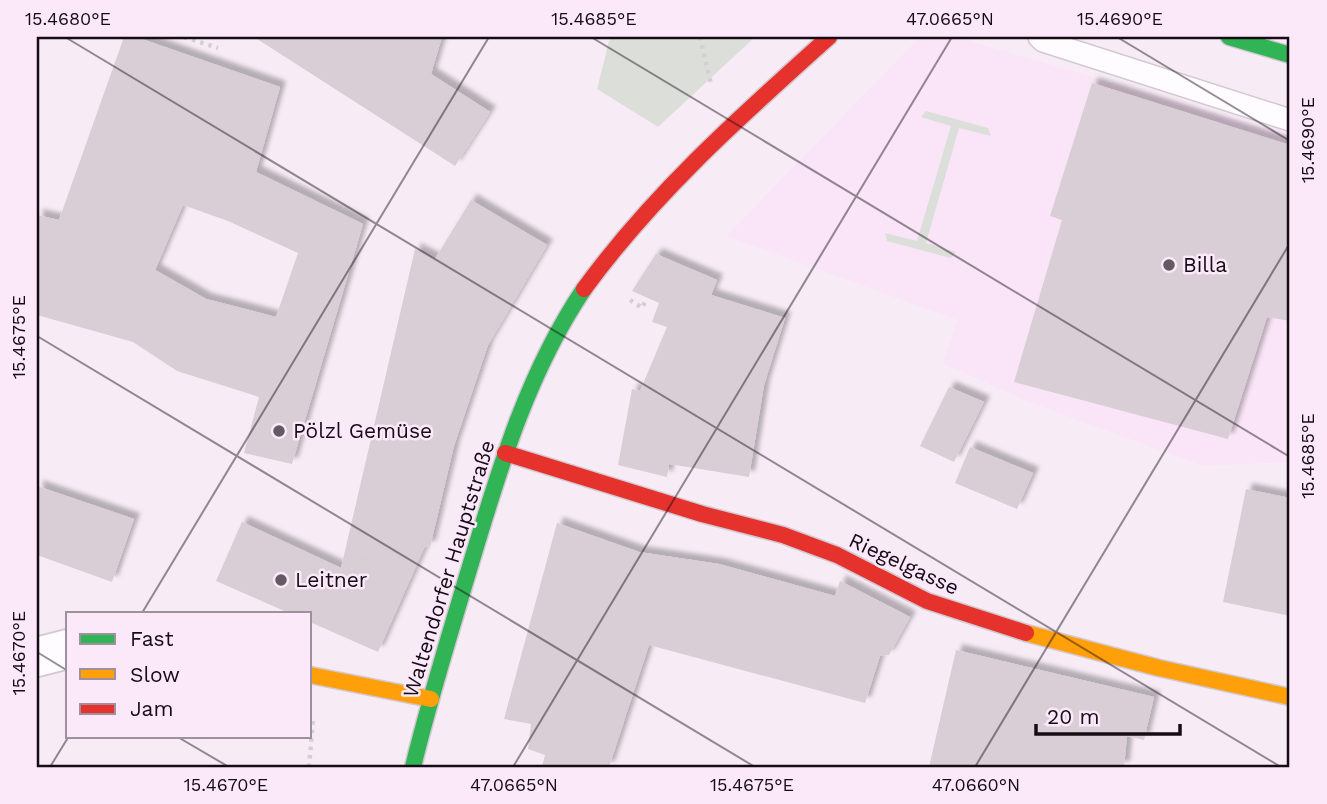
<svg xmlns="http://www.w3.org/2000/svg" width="1327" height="804" font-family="'Work Sans',sans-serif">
  <defs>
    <filter id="shadow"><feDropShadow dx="6" dy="-6" stdDeviation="2" flood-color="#0004"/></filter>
  </defs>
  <rect width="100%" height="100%" fill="#f7ecf6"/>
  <!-- built -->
  <path fill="#fae4f7" d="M 920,37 L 956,37 L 1290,135 L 1290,462 L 1203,466 L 1021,399 L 943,363 L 957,320 L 726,236 Z"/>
  <!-- green -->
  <g fill="#dcdfd9">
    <path d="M 610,37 L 755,37 L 658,127 L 597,89 Z"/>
    <path d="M 926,111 L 988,128 L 991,136 L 959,128 L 926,243 L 956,252 L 951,258 L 887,241 L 885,233 L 917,241 L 951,126 L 921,117 Z"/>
  </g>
  <!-- building -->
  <g fill="#d9ced5" fill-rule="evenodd" filter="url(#shadow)">
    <path d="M 124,37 L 136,37 L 280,87 L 256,172 L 363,224 L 292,464 L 244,453 L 259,397 L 177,371 L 133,342 L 37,315 L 37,215 L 59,220 ZM 183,205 L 228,221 L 298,253 L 276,317 L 206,299 L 155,270 Z"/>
    <path d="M 254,37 L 442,37 L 431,74 L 490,112 L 455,166 Z"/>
    <path d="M 1092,83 L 1290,145 L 1290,321 L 1267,317 L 1228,439 L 1014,382 L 1062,220 L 1050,216 Z"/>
    <path d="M 471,200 L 547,245 L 488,345 L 454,446 L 430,547 L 425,546 L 378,652 L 310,622 L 310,613 L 289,613 L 216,581 L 242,522 L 341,568 L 415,249 L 435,259 Z"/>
    <path d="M 656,254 L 717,280 L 711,295 L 785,318 L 764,385 L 749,477 L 669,464 L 667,477 L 618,465 L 632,389 L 640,391 L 667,327 L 652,322 L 659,303 L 632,291 Z"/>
    <path d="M 949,387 L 984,402 L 954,462 L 920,446 Z"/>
    <path d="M 970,447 L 1033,473 L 1017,509 L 955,483 Z"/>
    <path d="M 37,486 L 134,519 L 112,582 L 37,555 Z"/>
    <path d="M 1246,489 L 1290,498 L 1290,616 L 1223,602 Z"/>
    <path d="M 557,523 L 639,552 L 719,564 L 835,596 L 840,581 L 910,617 L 889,655 L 880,656 L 865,703 L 649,645 L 609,767 L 542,767 L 545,755 L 528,749 L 531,724 L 504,719 Z"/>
    <path d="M 956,650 L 1154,697 L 1144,740 L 1127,736 L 1124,767 L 929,767 Z"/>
  </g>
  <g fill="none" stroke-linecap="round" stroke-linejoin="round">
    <!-- lane casing -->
    <g stroke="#d3c8d2" stroke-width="24">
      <path id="lane" d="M 1039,37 L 1043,41 L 1290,120"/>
    </g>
    <!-- street casing -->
    <g stroke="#d3c8d2" stroke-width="42">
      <path id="street" d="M 37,657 L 68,649"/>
    </g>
    <!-- fast casing -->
    <g stroke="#d3c8d2" stroke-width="19">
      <g id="fast">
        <path d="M 1229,37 L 1290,55"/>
        <path d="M 413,767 C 428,705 447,644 465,583 C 496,481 524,378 584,289"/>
      </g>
    </g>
    <!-- slow casing -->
    <g stroke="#d3c8d2" stroke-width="19">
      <g id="slow">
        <path d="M 1026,633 L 1159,668 L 1290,697"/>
        <path d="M 310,675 L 431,699"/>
      </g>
    </g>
    <!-- jam casing -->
    <g stroke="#d3c8d2" stroke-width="19">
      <g id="jam">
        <path d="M 584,289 C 654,193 741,116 829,37"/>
        <path d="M 505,453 L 702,514 L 783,535 L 837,555 L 927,601 L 1026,633"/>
      </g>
    </g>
    <!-- path -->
    <g stroke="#d3cfd2" stroke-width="4.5" stroke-dasharray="3.5 5" stroke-linecap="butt">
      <path d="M 184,37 L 218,48"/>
      <path d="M 700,37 L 711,84"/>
      <path d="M 630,300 L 642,308 L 647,298"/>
      <path d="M 355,575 L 369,551"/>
      <path d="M 309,767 L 313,720"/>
    </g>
    <!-- lane -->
    <use href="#lane" stroke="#fefcfe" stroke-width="21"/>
    <!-- street -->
    <use href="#street" stroke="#fefcfe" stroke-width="38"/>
    <!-- fast -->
    <use href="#fast" stroke="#30b455" stroke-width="16"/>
    <!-- slow -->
    <use href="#slow" stroke="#ff9f0a" stroke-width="16"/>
    <!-- jam -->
    <use href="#jam" stroke="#e5322d" stroke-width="16"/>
  </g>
  <!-- ticks -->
  <path fill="none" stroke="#160c15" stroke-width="2" stroke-opacity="0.45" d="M 65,37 L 1281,767M 591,37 L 1290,457M 1117,37 L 1290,141M 37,336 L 755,767M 142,613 L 489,37M 37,652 L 68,671M 176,736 L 229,767M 50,767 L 69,736M 513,767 L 952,37M 975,767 L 1290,243"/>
  <!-- markers -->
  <g fill="#655a64" stroke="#fbe8f9" stroke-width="2.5">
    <circle cx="1169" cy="265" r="7"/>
    <circle cx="279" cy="431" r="7"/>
    <circle cx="281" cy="580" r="7"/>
  </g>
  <g text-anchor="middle" stroke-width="5" stroke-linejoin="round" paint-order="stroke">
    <!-- poi labels -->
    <g font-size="21" fill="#160c15" stroke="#fbe8f9" text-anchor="start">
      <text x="1183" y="272">Billa</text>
      <text x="293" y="438">Pölzl Gemüse</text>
      <text x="295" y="587">Leitner</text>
    </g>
    <!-- street labels -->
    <g font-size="21" fill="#160c15" stroke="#fbe8f9">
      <text transform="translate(904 564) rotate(25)" y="7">Riegelgasse</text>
      <text transform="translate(449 569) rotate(-73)" y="7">Waltendorfer Hauptstraße</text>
    </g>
  </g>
  <!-- border -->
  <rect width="1327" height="804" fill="none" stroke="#fbe8f9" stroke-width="77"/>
  <!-- legend -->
  <rect x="66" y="612" width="245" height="126" fill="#fbe8f9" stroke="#9f909e" stroke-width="2"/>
  <rect x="80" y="634" width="35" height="10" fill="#30b455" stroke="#9f909e" stroke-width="2"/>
  <text x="130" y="646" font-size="21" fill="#160c15">Fast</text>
  <rect x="80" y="669" width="35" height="10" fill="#ff9f0a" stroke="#9f909e" stroke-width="2"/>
  <text x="130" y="682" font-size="21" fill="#160c15">Slow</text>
  <rect x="80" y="704" width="35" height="10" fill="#e5322d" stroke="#9f909e" stroke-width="2"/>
  <text x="130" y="716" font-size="21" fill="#160c15">Jam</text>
  <!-- scale -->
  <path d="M1036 724v10h144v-10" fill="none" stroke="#160c15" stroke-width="3.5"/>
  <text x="1047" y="724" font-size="21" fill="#160c15" stroke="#fbe8f9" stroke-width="5" paint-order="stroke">20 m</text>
  <rect x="38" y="38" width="1250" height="728" fill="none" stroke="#160c15" stroke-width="2.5"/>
  <g font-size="18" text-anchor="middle" fill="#160c15">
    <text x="68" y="25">15.4680°E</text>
    <text x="594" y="25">15.4685°E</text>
    <text x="950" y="25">47.0665°N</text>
    <text x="1120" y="25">15.4690°E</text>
    <text transform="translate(1308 140) rotate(-90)" y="6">15.4690°E</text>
    <text transform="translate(19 337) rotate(-90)" y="6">15.4675°E</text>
    <text transform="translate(1308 456) rotate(-90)" y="6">15.4685°E</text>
    <text transform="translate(19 653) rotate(-90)" y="6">15.4670°E</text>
    <text x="226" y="791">15.4670°E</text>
    <text x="514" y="791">47.0665°N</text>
    <text x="752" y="791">15.4675°E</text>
    <text x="976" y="791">47.0660°N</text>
  </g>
</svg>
